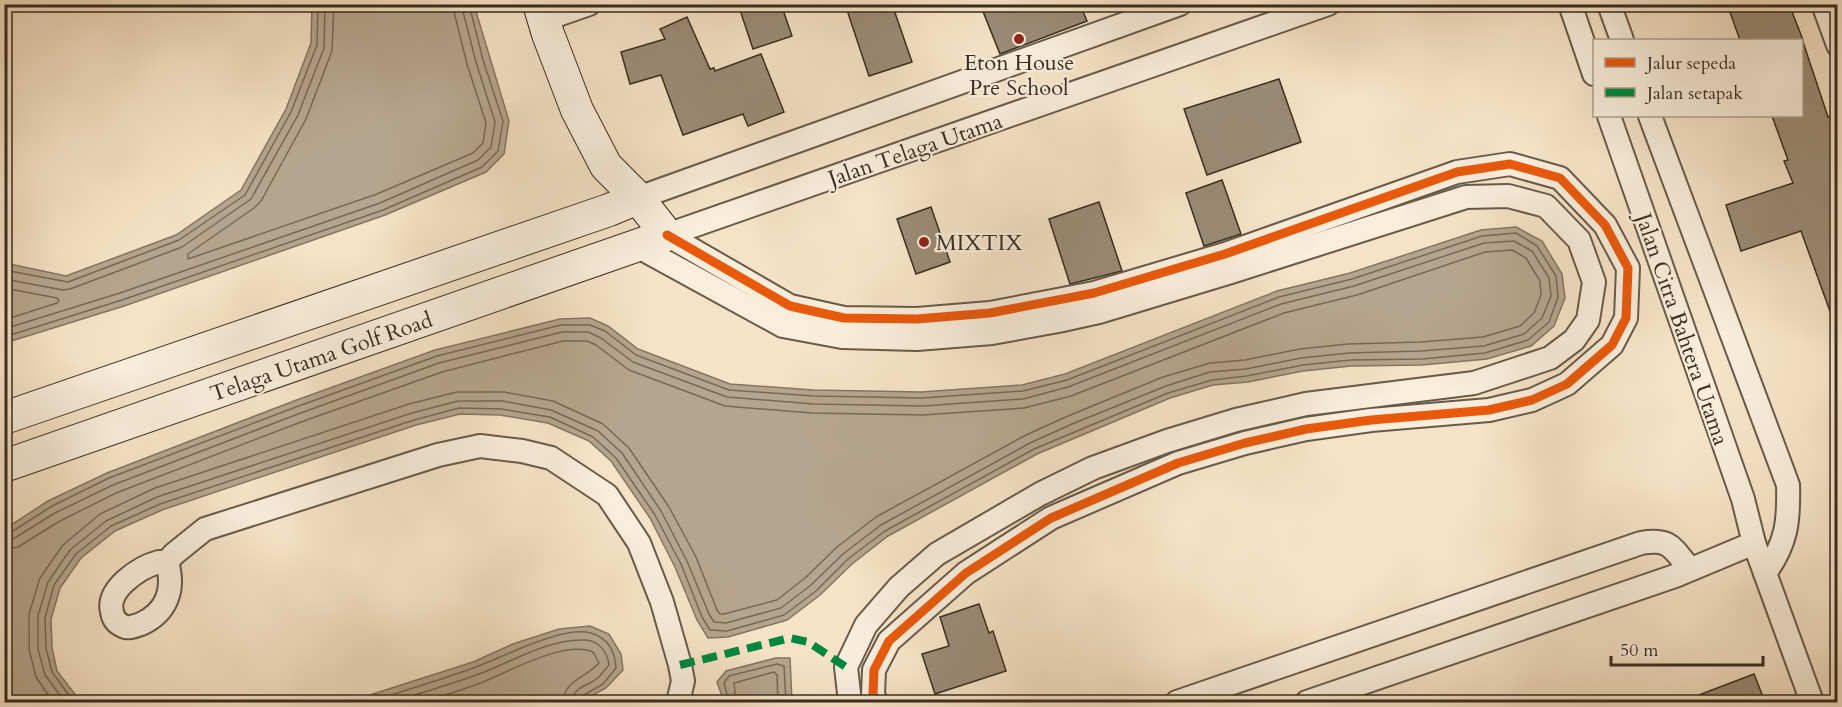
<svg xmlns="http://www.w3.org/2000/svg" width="1842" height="707" font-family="Cardo,serif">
  <rect width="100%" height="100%" fill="#f6e3c7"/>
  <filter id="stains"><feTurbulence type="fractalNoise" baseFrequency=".00333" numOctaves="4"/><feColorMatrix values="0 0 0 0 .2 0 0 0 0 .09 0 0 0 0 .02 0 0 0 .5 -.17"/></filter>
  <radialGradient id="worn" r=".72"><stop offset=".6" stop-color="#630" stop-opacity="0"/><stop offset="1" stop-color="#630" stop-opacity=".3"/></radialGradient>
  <!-- water -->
  <g fill="#b6a58e" stroke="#847562" stroke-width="1.5">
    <path d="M 312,5 L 474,5 L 509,121 L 504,154 L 486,172 L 385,215 L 124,306 L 5,343 L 5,263 L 66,276 L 176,235 L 241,190 L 286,109 L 311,43 Z"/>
    <path d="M 1516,227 L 1542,241 L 1562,274 L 1565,298 L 1554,326 L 1531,346 L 1487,359 L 1422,365 L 1351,366 L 1303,371 L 1248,382 L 1213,385 L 1170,398 L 1037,454 L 888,536 L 852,564 L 820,595 L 787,620 L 728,637 L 708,638 L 697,620 L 675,567 L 650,518 L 611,461 L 589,441 L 548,423 L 500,415 L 460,414 L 416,425 L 162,510 L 115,531 L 81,558 L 60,588 L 51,619 L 52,648 L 57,671 L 81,702 L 5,702 L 5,529 L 48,501 L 107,473 L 294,401 L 435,350 L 560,319 L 590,318 L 608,326 L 638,349 L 730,384 L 813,390 L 921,392 L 1022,385 L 1065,374 L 1277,291 L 1350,273 L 1481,230 Z"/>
    <path d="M 590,626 L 609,634 L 621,654 L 623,670 L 606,688 L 580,702 L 348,702 L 473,662 L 513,644 L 559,629 Z"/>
    <path d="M 776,658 L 790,658 L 792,702 L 724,702 L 717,682 L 726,671 Z"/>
  </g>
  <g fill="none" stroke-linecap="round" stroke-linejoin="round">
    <!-- shore -->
    <g stroke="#786856" stroke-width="1.5">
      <path d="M 334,4 L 332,51 L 306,119 L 261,201 L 254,208 L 188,254 L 188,259 L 377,194 L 473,153 L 483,143 L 486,123 L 467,64 L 452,4"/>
      <path d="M 4,270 L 68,282 L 179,240 L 245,195 L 291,112 L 317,45 L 318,4"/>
      <path d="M 4,279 L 63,290 L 70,289 L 182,247 L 251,199 L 298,115 L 324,48 L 325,4"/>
      <path d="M 4,288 L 57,298 L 59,301 L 57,303 L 4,320"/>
      <path d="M 4,329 L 120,293 L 380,203 L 478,160 L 491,147 L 495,122 L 476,62 L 461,4"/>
      <path d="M 4,337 L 122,300 L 383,210 L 482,167 L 498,151 L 503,121 L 483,60 L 469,4"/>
      <path d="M 4,534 L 10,533 L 52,506 L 109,478 L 296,407 L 437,356 L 561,325 L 590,325 L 605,331 L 636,355 L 729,390 L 813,396 L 922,398 L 1023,391 L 1067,380 L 1279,297 L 1352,279 L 1482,236 L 1516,233 L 1537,246 L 1556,276 L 1558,297 L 1549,322 L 1528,340 L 1485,353 L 1422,359 L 1351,360 L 1303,365 L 1247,376 L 1212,380 L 1168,393 L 1034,449 L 885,531 L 848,559 L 816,591 L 784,615 L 727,631 L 710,630 L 702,617 L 681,564 L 655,515 L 616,458 L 593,437 L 550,417 L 501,409 L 459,408 L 414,420 L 160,504 L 111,526 L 76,554 L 54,585 L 45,618 L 46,648 L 52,672 L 74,702"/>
      <path d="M 4,541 L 13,539 L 55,513 L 113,485 L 298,414 L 439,363 L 562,332 L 588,332 L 601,338 L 633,362 L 727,397 L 813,404 L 923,406 L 1023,399 L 1068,387 L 1281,304 L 1354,286 L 1484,243 L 1514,241 L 1532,251 L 1549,278 L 1551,296 L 1542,318 L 1524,334 L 1484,346 L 1421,351 L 1349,353 L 1301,358 L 1246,369 L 1210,372 L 1166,386 L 1072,424 L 1030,443 L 881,525 L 843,554 L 811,585 L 781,608 L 726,623 L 714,622 L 709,614 L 687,561 L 661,511 L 622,453 L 598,431 L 551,410 L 502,401 L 458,401 L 412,413 L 157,497 L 106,521 L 70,550 L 48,582 L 38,616 L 38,649 L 45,675 L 65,702"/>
      <path d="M 4,550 L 18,547 L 60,521 L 116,493 L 301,422 L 442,372 L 563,341 L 587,341 L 596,345 L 629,370 L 725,406 L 812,413 L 923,415 L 1024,408 L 1071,396 L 1284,313 L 1357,295 L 1485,252 L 1512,250 L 1526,258 L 1540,281 L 1541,295 L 1534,313 L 1520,326 L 1483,337 L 1421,342 L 1348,344 L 1300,349 L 1245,360 L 1210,363 L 1163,377 L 1068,416 L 1026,435 L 876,517 L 837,547 L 805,578 L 777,600 L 724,614 L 720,614 L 717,610 L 696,557 L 669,507 L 629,448 L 603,424 L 553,401 L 504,392 L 457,392 L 409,404 L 155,488 L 100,514 L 63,545 L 40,578 L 29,614 L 29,649 L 36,677 L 53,702"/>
      <path d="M 368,702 C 403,691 438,681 473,668 C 502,658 562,625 591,633 C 608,638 615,651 616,668 L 603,684 L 582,696 L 580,702"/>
      <path d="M 392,702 C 420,693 449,685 476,675 C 511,663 548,638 586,640 C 599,641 608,653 609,665 C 606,669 602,673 599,677 C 589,686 573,686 572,702"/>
      <path d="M 421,702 C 442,696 463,690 483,682 C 510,671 565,640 593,652 L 599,663 C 586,678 564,680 563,702"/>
      <path d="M 729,702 L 724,683 L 729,676 L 777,664 L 784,666 L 786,702"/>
      <path d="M 736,702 L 734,683 L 774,672 L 777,675 L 778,702"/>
    </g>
  </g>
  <!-- building -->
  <g fill="#9b8b76" stroke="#392c1f" stroke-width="1.5">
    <path d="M 738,4 L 781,4 L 792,36 L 753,49 Z"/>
    <path d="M 845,4 L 892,4 L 912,62 L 869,76 Z"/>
    <path d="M 980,4 L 1080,4 L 1087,21 L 1000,54 Z"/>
    <path d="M 1727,4 L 1789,4 L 1803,40 L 1740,40 Z"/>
    <path d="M 687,17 L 710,69 L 714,68 L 715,71 L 761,54 L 784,112 L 748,126 L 743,114 L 683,135 L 661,75 L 630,84 L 621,52 L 665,39 L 660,29 Z"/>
    <path d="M 1803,42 L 1828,117 L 1831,116 L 1838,135 L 1838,324 L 1835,325 L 1801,231 L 1741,251 L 1726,205 L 1793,183 L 1784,161 L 1788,160 L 1772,116 L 1802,116 L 1802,43 Z"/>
    <path d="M 1279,79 L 1301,142 L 1207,175 L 1184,109 Z"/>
    <path d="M 1222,180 L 1241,234 L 1204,246 L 1186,193 Z"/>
    <path d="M 1099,202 L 1122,271 L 1070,284 L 1049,219 Z"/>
    <path d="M 931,207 L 950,262 L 916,274 L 897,219 Z"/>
    <path d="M 979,604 L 989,633 L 993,631 L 1006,671 L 935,694 L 922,654 L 949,646 L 940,617 Z"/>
    <path d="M 1754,674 L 1765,702 L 1684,702 L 1683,701 Z"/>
  </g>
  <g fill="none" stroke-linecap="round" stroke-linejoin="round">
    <!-- street casing -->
    <g stroke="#685a49" stroke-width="26">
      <g id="street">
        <path d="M 1570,4 L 1594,74"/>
        <path d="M 1609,4 L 1622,40"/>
        <path d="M 1823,4 L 1838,45"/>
        <path d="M 543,20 L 589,4"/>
        <path d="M 1609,116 L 1743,499 L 1754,543 L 1765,573 C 1787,543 1789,521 1788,485 L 1650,116"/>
        <path d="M 638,198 L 1180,4"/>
        <path d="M 667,235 L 790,306 L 844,318 L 917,319 L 990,313 L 1094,293 L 1225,254 L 1457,172 L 1510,164 L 1560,178 L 1605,225 L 1628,268 L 1626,318 L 1612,345 L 1567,384 L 1532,400 L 1489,410 L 1371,420 L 1306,429 L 1245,443 L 1178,463 L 1051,518 L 966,573 L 889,641 L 874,670 L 873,694 L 876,702"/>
        <path d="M 667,235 L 1328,4"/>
        <path d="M 637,246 L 783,326 L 842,337 L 917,339 L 992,333 L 1058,321 L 1099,312 L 1231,272 L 1466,197 L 1508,196 L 1546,206 L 1579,240 L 1594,282 L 1588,320 L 1574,340 L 1550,358 L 1474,383 L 1306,404 L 1236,420 L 1167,441 L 1093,468 L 1040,494 L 937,554 L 899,587 L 866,625 L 846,667 L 850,702"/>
        <path d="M 159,562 L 167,562 C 175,589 167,612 141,624 C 135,626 128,629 123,626 C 116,623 113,618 112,612 C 106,589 140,567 159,562 Z"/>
        <path d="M 167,562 L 174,554 L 205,529 L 438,455 L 480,446 L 522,451 L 551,458 L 607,495 L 639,543 L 662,602 L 680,665 L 683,681 L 678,702"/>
        <path d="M 1765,573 L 1812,702"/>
        <path d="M 1177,702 L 1641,543 C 1671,538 1672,548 1690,569"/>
        <path d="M 1307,702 L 1675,576 L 1754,543"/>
      </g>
    </g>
    <!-- secondary casing -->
    <g stroke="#392c1f" stroke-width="34">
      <g id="secondary">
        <path d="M 4,418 L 609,210 L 638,198"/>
        <path d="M 4,466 L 667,235 L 638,198 L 606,166 L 577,110 L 548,34 L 539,4"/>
      </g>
    </g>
    <!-- street -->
    <use href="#street" stroke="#f9eddb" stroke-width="22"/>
    <!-- secondary -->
    <use href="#secondary" stroke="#f9eddb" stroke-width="32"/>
    <!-- quiet -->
    <path stroke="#00873e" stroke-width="8" stroke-dasharray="15 8" stroke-linecap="butt" d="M 680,665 L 790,638 L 808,642 L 846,667"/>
    <!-- cycleway casing -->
    <g stroke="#f9eddb" stroke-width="13">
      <path id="cycleway" d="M 667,235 L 790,306 L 844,318 L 917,319 L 990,313 L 1094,293 L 1225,254 L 1457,172 L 1510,164 L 1560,178 L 1605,225 L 1628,268 L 1626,318 L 1612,345 L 1567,384 L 1532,400 L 1489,410 L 1371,420 L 1306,429 L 1245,443 L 1178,463 L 1051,518 L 966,573 L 889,641 L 874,670 L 873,694 L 876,702"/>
    </g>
    <!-- cycleway -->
    <use href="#cycleway" stroke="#e8590c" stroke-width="9"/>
  </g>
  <!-- markers -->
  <g fill="#8f2418" stroke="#f9eddb" stroke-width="2">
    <circle cx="1019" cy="39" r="6"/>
    <circle cx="924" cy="242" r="6"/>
  </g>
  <g text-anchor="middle" stroke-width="4.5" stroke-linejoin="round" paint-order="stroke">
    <!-- poi labels -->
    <g font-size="22" fill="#392c1f" stroke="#f9eddb">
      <text x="1019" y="70">Eton House<tspan x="1019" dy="25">Pre School</tspan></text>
      <text x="936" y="250" text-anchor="start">MIXTIX</text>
    </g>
    <!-- street labels -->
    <g font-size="22" fill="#392c1f" stroke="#f9eddb">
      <text transform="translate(915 149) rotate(-19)" y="8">Jalan Telaga Utama</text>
      <text transform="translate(1683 329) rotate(71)" y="8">Jalan Citra Bahtera Utama</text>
      <text transform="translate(321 356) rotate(-19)" y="8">Telaga Utama Golf Road</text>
    </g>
  </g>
  <!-- margin -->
  <rect width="1842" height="707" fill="none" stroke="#f6e3c7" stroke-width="24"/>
  <rect x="6" y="6" width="1830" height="695" fill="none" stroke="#392c1f" stroke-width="3"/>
  <rect x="12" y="12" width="1818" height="683" fill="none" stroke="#392c1f" stroke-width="1.5"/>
  <!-- legend -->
  <rect x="1593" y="39" width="210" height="78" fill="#f9eddb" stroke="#aca090" stroke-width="1.5"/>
  <rect x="1605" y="58" width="30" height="9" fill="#e8590c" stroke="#aca090" stroke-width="1.5"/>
  <text x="1647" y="69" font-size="18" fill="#392c1f">Jalur sepeda</text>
  <rect x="1605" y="88" width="30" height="9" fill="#00873e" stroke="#aca090" stroke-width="1.5"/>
  <text x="1647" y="99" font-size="18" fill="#392c1f">Jalan setapak</text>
  <!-- scale -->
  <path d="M1611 656v9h152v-9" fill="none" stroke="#392c1f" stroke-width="3"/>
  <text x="1620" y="656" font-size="18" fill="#392c1f" stroke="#f9eddb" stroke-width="4.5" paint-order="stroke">50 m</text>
  <rect width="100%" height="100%" filter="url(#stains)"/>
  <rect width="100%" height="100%" fill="url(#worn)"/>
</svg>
